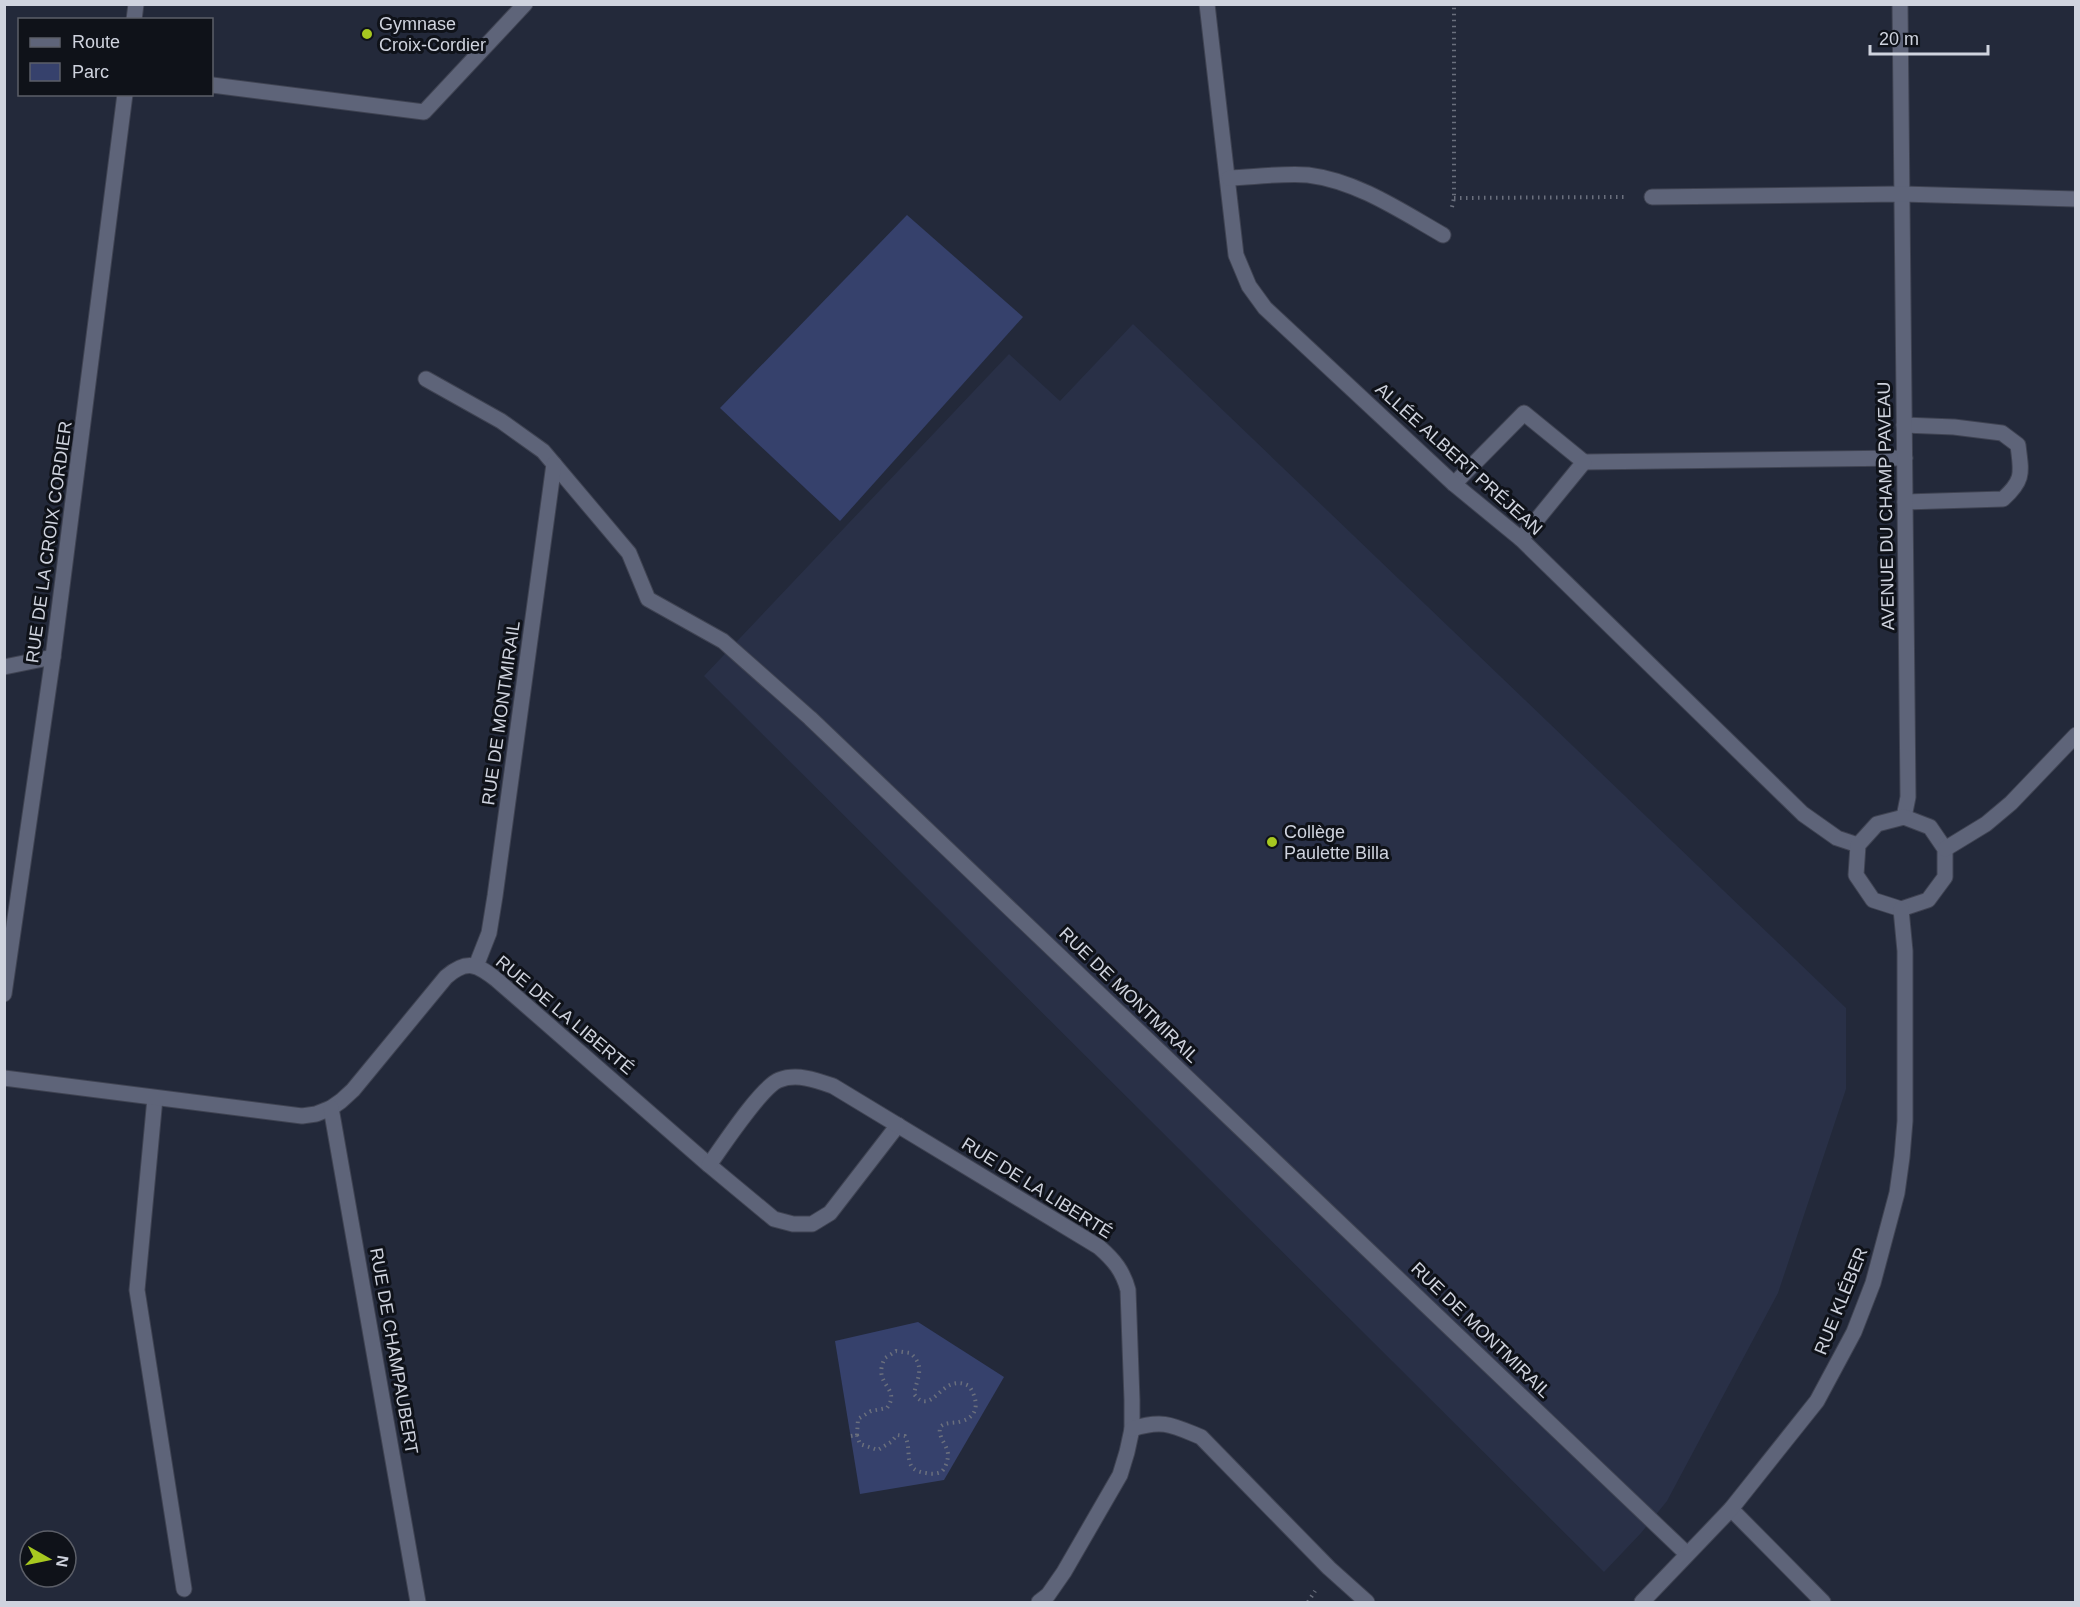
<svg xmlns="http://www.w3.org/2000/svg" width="2080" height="1607" font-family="Arial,sans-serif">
  <rect width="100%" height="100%" fill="#23293a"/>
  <!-- built -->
  <path fill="#293047" d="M 1133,324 L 1846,1008 L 1846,1089 L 1778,1293 L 1667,1501 L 1641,1533 L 1604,1572 L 704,676 L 1009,354 L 1060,401 Z"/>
  <!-- green -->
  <g fill="#36416c">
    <path d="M 907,215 L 1023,317 L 840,521 L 720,408 Z"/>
    <path d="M 918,1322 L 1004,1377 L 944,1480 L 860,1494 L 835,1341 Z"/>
  </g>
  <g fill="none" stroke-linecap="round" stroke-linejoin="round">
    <!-- lane casing -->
    <g stroke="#3f4352" stroke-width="17">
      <g id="lane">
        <path d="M 212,85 L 424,112 L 525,4"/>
        <path d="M 1904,425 L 1954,427 L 2002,433 L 2018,445 C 2021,472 2025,479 2003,499 L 1905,502"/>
        <path d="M 1584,462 L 1905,458"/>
        <path d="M 1454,484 L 1524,413 L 1584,462 L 1521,539"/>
        <path d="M 4,667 L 53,657"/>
        <path d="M 155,1098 L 137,1290 L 184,1589"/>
        <path d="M 1731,1509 L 1823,1602"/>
      </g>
    </g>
    <!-- street casing -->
    <g stroke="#3f4352" stroke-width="17">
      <g id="street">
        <path d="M 1207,4 L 1236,255 L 1249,286 L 1265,308 L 1454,484 L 1521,539 L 1803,814 L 1837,838 L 1858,845"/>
        <path d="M 1900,4 L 1908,797 L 1904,817"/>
        <path d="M 134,20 L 136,4"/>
        <path d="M 1229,178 C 1254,177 1283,173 1308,175 C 1357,181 1401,211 1443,235"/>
        <path d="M 1652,197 L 1902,194 L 2076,199"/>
        <path d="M 426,379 L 501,421 L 543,451 L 629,553 L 648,599 L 723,641 L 810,718 L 1687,1554"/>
        <path d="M 1904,817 L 1930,827 L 1945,849 L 1945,877 L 1928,900 L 1901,909 L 1873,900 L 1856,875 L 1858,845 L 1877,824 Z"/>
        <path d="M 1945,849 L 1986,824 L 2011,803 L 2076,735"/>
        <path d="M 476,966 L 489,933 L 495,896 L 554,464"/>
        <path d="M 4,994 L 53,657 L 125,94"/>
        <path d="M 4,1078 L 302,1116 L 316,1114 L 331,1108 L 341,1101 L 353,1090 L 446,977 C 467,959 477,964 497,980 L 709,1165 L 774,1219 L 793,1224 L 812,1224 L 830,1213 L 898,1125"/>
        <path d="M 331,1108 L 418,1602"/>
        <path d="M 709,1165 C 722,1147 761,1087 779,1080 C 797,1073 816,1080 833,1086 L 1099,1247 C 1114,1260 1123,1271 1128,1290 L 1132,1400 L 1132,1429 L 1127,1452 L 1120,1475 L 1064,1572 L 1048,1595 L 1039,1602"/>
        <path d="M 1132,1429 C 1163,1419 1172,1425 1201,1437 L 1329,1568 L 1367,1602"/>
        <path d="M 1642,1602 L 1731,1509 L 1817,1401 L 1854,1332 L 1873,1283 L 1897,1193 L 1902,1157 L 1905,1121 L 1905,951 L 1901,909"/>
      </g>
    </g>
    <!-- path -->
    <g stroke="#6a6f7d" stroke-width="4" stroke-dasharray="1.5 4.5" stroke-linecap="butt">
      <path d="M 1454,198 L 1624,197"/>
      <path d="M 1452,207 L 1454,198 L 1454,4"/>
      <path d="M 851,1436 L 857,1435 L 858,1419 L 871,1411 L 887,1408 C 902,1387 871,1385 885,1358 L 896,1351 L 910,1353 C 926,1366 917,1378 914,1394 C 933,1419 941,1371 969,1386 C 978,1399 980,1416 962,1421 C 954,1424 947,1421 940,1427 C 938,1438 947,1444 948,1454 C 948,1460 946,1468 941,1472 C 936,1474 931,1474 926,1473 C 901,1470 913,1452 905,1436 L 897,1435 L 891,1442 L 878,1450 L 860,1444 L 857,1435"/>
      <path d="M 1308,1602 L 1315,1591"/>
    </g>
    <!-- lane -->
    <use href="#lane" stroke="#5e6479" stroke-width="15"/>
    <!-- street -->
    <use href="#street" stroke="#5e6479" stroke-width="15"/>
  </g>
  <!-- markers -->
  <g fill="#a7c820" stroke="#0f1219" stroke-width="2">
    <circle cx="367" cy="34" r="6"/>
    <circle cx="1272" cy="842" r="6"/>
  </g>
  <g text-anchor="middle" stroke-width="6" stroke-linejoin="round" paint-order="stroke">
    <!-- poi labels -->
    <g font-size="18" fill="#cfd3de" stroke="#0f1219" text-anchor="start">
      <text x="379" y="30">Gymnase<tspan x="379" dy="21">Croix-Cordier</tspan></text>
      <text x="1284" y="838">Collège<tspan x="1284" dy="21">Paulette Billa</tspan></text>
    </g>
    <!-- street labels -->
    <g font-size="18" fill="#cfd3de" stroke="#0f1219">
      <text transform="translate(1459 459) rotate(42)" y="6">ALLÉE ALBERT PRÉJEAN</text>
      <text transform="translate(1886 506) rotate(-91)" y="6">AVENUE DU CHAMP PAVEAU</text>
      <text transform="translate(49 542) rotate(-82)" y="6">RUE DE LA CROIX CORDIER</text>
      <text transform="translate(501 713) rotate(-82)" y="6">RUE DE MONTMIRAIL</text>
      <text transform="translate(1129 995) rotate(44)" y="6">RUE DE MONTMIRAIL</text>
      <text transform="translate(565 1015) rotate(40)" y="6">RUE DE LA LIBERTÉ</text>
      <text transform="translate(1037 1188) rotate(32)" y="6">RUE DE LA LIBERTÉ</text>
      <text transform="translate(1841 1301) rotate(-68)" y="6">RUE KLÉBER</text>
      <text transform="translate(1481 1330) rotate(44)" y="6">RUE DE MONTMIRAIL</text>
      <text transform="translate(394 1351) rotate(80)" y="6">RUE DE CHAMPAUBERT</text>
    </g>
  </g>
  <!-- border -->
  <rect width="2080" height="1607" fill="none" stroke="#cfd3de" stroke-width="12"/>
  <!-- legend -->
  <rect x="18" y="18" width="195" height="78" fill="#0f1219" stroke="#5c5f68" stroke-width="1.5"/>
  <rect x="30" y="38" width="30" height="9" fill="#5e6479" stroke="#5c5f68" stroke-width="1.5"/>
  <text x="72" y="48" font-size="18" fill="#cfd3de">Route</text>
  <rect x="30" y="63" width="30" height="18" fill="#36416c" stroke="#5c5f68" stroke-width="1.5"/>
  <text x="72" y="78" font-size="18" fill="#cfd3de">Parc</text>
  <!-- north arrow -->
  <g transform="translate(48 1559) rotate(99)"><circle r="28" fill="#0f1219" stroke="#5c5f68" stroke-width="1.5"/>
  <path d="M0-4.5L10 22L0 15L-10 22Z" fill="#a7c820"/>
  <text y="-9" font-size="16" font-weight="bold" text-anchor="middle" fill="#cfd3de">N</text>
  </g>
  <!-- scale -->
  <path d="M1870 45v9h118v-9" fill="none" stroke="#cfd3de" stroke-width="3"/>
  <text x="1879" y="45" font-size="18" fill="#cfd3de" stroke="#0f1219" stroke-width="4.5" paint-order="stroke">20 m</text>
</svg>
